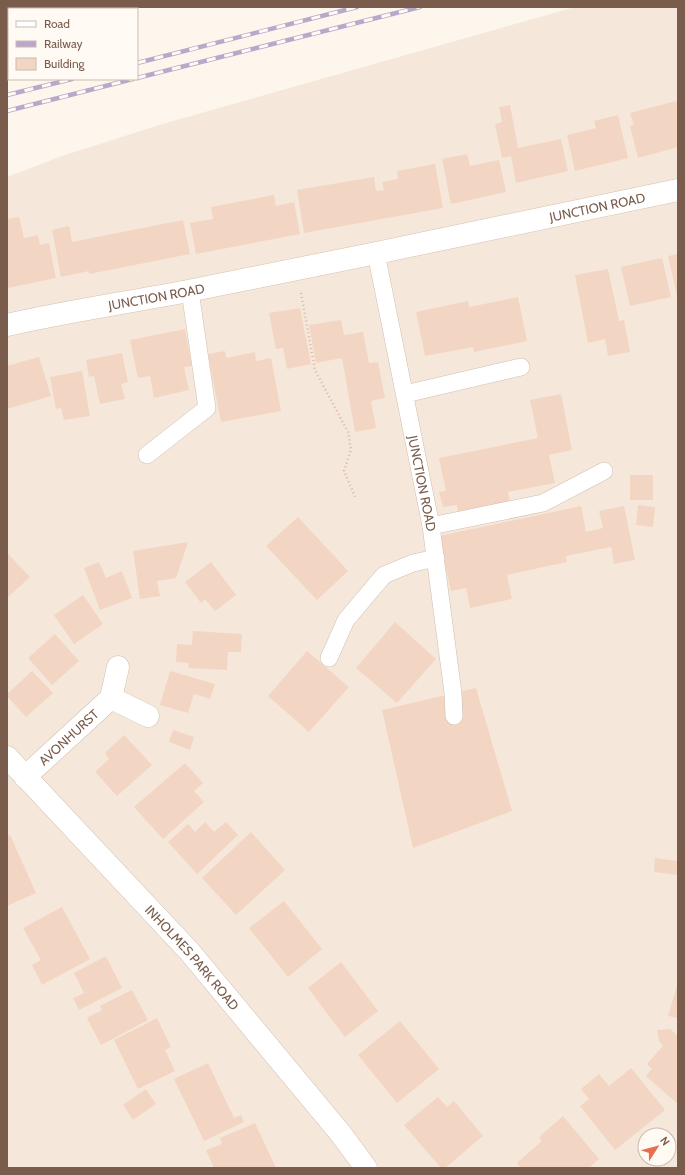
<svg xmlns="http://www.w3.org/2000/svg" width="685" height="1175" font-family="Cabin,sans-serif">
  <rect width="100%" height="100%" fill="#fdf6ec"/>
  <!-- residential -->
  <path fill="#f5e8da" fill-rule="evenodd" d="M 575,7 L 678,7 L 678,1168 L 7,1168 L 7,177 L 59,157 L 159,125 ZM 645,1135 L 669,1135 L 669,1159 L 645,1159 Z"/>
  <!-- building -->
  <g fill="#f3d5c3">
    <path d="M 676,101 L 678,106 L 678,147 L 638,158 L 630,126 L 634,125 L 630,113 Z"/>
    <path d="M 510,105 L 518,148 L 561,139 L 568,171 L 516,183 L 511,156 L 502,158 L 495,124 L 502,122 L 499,107 Z"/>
    <path d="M 618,115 L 628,158 L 575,171 L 567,135 L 596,128 L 594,121 Z"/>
    <path d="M 467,154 L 470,166 L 499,160 L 506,192 L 451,204 L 442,159 Z"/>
    <path d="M 435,164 L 443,208 L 304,233 L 297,190 L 374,177 L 376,191 L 384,190 L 382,182 L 398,179 L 397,171 Z"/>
    <path d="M 274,195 L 276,206 L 294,202 L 300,234 L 196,254 L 190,223 L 213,219 L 211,207 Z"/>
    <path d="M 19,217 L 24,238 L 38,235 L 40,245 L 49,243 L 56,278 L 8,288 L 7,282 L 7,219 Z"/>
    <path d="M 183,220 L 190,254 L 89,274 L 89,271 L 61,277 L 52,230 L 69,226 L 72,242 Z"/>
    <path d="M 678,254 L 678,296 L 677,296 L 668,256 Z"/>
    <path d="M 662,258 L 671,297 L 630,306 L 621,267 Z"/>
    <path d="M 608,269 L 619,321 L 624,320 L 630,352 L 608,356 L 605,339 L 588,343 L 575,275 Z"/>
    <path d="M 518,297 L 527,341 L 474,352 L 473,347 L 425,356 L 416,312 L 468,301 L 469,307 Z"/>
    <path d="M 300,308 L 311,364 L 287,369 L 283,348 L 276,349 L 269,313 Z"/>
    <path d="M 341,320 L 344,335 L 363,332 L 369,363 L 378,362 L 385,398 L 371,401 L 376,428 L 355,432 L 342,358 L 316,363 L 309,325 Z"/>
    <path d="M 185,329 L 192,366 L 184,367 L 189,390 L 154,398 L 150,376 L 138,378 L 130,340 Z"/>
    <path d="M 225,351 L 226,358 L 255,352 L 256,361 L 271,358 L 281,411 L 221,422 L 208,354 Z"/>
    <path d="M 122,353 L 128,382 L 121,384 L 125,399 L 100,404 L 94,376 L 89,377 L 86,360 Z"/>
    <path d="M 39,357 L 51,396 L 7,409 L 7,366 Z"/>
    <path d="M 82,371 L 90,416 L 64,420 L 61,408 L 56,409 L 50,377 Z"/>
    <path d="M 561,394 L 572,450 L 549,455 L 555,483 L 508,492 L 510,502 L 458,512 L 457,505 L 443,507 L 439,492 L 446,491 L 439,458 L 538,438 L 530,400 Z"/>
    <rect x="630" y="475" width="23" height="25"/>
    <path d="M 638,505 L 655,507 L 653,527 L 636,525 Z"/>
    <path d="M 581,506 L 586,532 L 603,528 L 599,511 L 624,506 L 635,560 L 614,564 L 611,547 L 566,556 L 567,562 L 507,575 L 512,599 L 470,608 L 466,588 L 451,591 L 439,536 Z"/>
    <path d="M 298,517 L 348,571 L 317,600 L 266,546 Z"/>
    <path d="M 188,542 L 176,578 L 157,581 L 160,596 L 140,599 L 133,551 Z"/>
    <path d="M 7,553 L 30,577 L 7,598 Z"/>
    <path d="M 99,562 L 106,578 L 122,571 L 132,598 L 100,610 L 84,568 Z"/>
    <path d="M 211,562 L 236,595 L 215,611 L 205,599 L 201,603 L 185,582 Z"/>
    <path d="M 83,595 L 103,624 L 74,644 L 54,615 Z"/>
    <path d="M 395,622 L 436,659 L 397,703 L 356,668 Z"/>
    <path d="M 193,631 L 242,634 L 241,652 L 228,652 L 227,670 L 188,668 L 189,663 L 176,662 L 177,644 L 192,645 Z"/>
    <path d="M 55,634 L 79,661 L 52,685 L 28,658 Z"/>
    <path d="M 307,651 L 349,687 L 309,732 L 268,696 Z"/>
    <path d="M 32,671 L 53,693 L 26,717 L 7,696 L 7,694 Z"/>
    <path d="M 170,671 L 215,684 L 210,699 L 194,694 L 188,713 L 160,705 Z"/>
    <path d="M 476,688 L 512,811 L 413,848 L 382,710 Z"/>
    <path d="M 173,730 L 194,737 L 190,750 L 169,742 Z"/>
    <path d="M 124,735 L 152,765 L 117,796 L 95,772 L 109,759 L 105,753 Z"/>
    <path d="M 185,763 L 203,783 L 194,791 L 204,802 L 163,839 L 134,807 Z"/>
    <path d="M 205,822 L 214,832 L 226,822 L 238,835 L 197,874 L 168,842 L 188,824 L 195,832 Z"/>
    <path d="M 251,832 L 285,870 L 236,915 L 202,878 Z"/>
    <path d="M 10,835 L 36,893 L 7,906 L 7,836 Z"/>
    <path d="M 655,858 L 678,861 L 678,875 L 654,872 Z"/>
    <path d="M 284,901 L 322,949 L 288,977 L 249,928 Z"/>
    <path d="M 62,907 L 90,959 L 42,985 L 32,965 L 41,960 L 23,928 Z"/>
    <path d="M 106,956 L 122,988 L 79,1010 L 73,998 L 84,993 L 74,973 Z"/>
    <path d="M 341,962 L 378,1011 L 345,1037 L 308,988 Z"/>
    <path d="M 678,982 L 678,1018 L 668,1016 Z"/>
    <path d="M 132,990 L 148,1020 L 101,1045 L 87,1018 L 102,1010 L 100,1006 Z"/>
    <path d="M 157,1018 L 171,1047 L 165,1050 L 175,1071 L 138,1089 L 114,1040 Z"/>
    <path d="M 400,1021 L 439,1069 L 397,1103 L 358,1055 Z"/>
    <path d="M 670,1029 L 678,1036 L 678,1104 L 646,1076 L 652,1069 L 647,1064 L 663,1046 L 659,1041 L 657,1030 Z"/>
    <path d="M 208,1063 L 234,1118 L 241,1115 L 244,1122 L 204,1141 L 174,1079 Z"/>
    <path d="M 631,1068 L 665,1110 L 615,1150 L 580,1106 L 589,1099 L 581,1089 L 599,1074 L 609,1086 Z"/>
    <path d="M 146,1089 L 156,1104 L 133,1120 L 123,1105 Z"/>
    <path d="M 438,1097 L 447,1107 L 454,1101 L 483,1136 L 445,1168 L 441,1168 L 404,1125 Z"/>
    <path d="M 563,1116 L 599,1159 L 589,1168 L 521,1168 L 517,1163 L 542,1141 L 539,1137 Z"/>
    <path d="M 255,1123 L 276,1168 L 214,1168 L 206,1150 L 222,1144 L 220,1138 Z"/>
  </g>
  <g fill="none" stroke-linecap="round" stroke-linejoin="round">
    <!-- lane casing -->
    <g stroke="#d1beb0" stroke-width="18">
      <g id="lane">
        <path id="s1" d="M 376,253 L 431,526 L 453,693 L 454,716"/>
        <path d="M 405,394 L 521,367"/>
        <path d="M 147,455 L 207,408 L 190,291"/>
        <path d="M 431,526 L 543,503 L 604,471"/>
        <path d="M 329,658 L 346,620 L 384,575 L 413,563 L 436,558"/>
      </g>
    </g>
    <!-- street casing -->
    <g stroke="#d1beb0" stroke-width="23">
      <g id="street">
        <path d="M 111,698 L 148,716"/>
        <path id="s2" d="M 7,757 L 189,951 L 341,1134 L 366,1168"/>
        <path id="s3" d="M 25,777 L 111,698 L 118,667"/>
      </g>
    </g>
    <!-- secondary casing -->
    <g stroke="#d6c0b0" stroke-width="23">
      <g id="secondary">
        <path id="s4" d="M 7,325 C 69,311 131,302 193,290 C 355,258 516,224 678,190"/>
      </g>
    </g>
    <!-- path -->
    <path stroke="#d9b8a5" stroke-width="2.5" stroke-dasharray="1 3" stroke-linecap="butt" d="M 301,293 L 315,370 L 348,432 L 351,450 L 344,471 L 356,499"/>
    <!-- lane -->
    <use href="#lane" stroke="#fff" stroke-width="17"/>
    <!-- street -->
    <use href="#street" stroke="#fff" stroke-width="22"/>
    <!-- secondary -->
    <use href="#secondary" stroke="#fff" stroke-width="22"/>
    <!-- rail casing -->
    <g stroke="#b9a8c9" stroke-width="4.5">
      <g id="rail">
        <path d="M 137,63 L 357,7"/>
        <path d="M 137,78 L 420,7"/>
        <path d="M 7,95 L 72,79"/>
        <path d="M 7,111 L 133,79"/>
      </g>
    </g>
    <!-- rail -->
    <use href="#rail" stroke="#fffaf3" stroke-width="3" stroke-dasharray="9" stroke-linecap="butt"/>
  </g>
  <g text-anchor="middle" stroke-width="3" stroke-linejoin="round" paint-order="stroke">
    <!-- street labels -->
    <g font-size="13" fill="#7a5c4d" stroke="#fffaf3">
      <text dy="5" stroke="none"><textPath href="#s4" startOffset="602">JUNCTION ROAD</textPath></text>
      <text dy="5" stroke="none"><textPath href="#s4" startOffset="152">JUNCTION ROAD</textPath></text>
      <text dy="5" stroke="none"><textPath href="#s1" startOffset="235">JUNCTION ROAD</textPath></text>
      <text dy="5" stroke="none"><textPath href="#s3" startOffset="59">AVONHURST</textPath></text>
      <text dy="5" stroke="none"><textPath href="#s2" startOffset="273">INHOLMES PARK ROAD</textPath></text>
    </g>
  </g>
  <!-- border -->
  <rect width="685" height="1175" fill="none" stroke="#7a5c4d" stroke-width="16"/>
  <!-- legend -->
  <rect x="8" y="8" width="130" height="72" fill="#fffaf3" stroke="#cabbb1"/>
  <rect x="16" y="21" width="20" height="6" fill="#ffffff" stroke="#cabbb1"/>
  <text x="44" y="28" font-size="12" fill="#7a5c4d">Road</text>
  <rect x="16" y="41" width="20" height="6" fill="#b9a8c9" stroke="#cabbb1"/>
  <text x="44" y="48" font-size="12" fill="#7a5c4d">Railway</text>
  <rect x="16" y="58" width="20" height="12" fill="#f3d5c3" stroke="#cabbb1"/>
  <text x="44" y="68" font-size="12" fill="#7a5c4d">Building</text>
  <!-- north arrow -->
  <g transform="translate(657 1147) rotate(54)"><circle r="19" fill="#fffaf3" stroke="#cabbb1"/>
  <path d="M0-3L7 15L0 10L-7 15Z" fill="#e76f51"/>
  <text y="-6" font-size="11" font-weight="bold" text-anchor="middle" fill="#7a5c4d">N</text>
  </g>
</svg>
